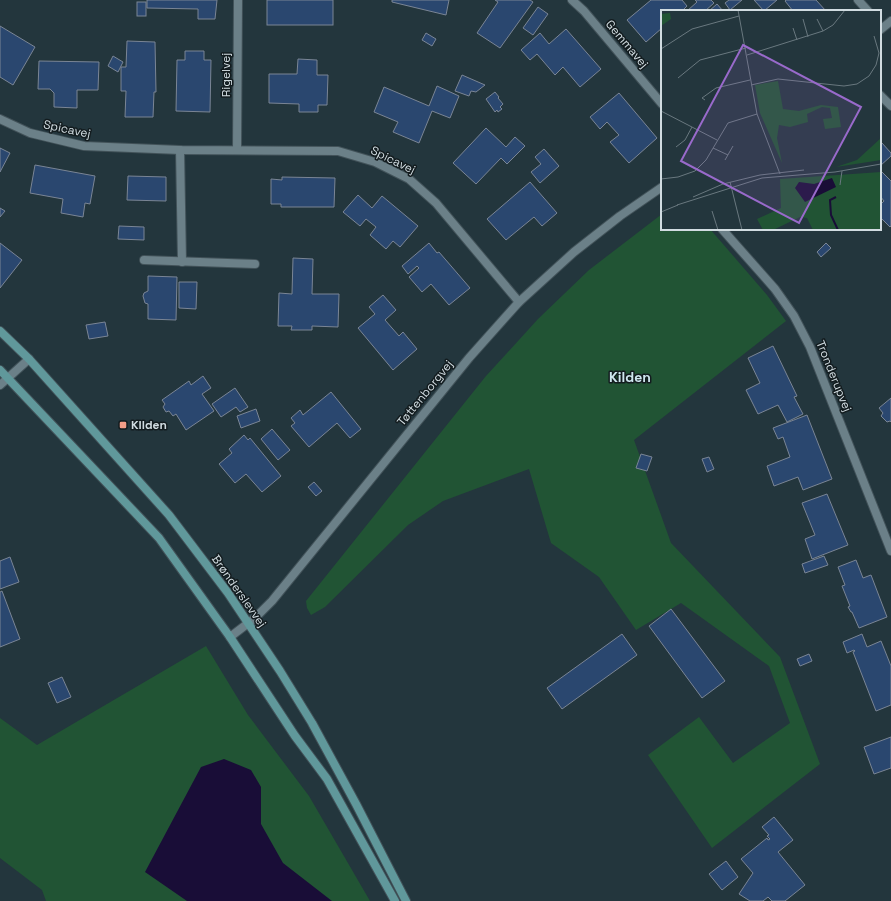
<svg xmlns="http://www.w3.org/2000/svg" width="891" height="901" font-family="'Space Grotesk',sans-serif">
  <rect width="100%" height="100%" fill="#23363d"/>
  <!-- green -->
  <g fill="#215434">
    <path d="M 662,214 L 662,229 L 710,229 L 767,295 L 786,321 L 634,440 L 671,543 L 780,657 L 820,764 L 712,848 L 648,755 L 699,717 L 733,763 L 790,723 L 769,666 L 681,603 L 636,630 L 599,577 L 551,543 L 529,469 L 443,501 L 408,525 L 325,607 L 311,615 L 307,608 L 306,601 L 486,376 L 538,319 L 589,270 Z"/>
    <path d="M 206,646 L 248,715 L 309,796 L 370,901 L 46,901 L 42,890 L 0,858 L 0,718 L 37,745 Z"/>
  </g>
  <!-- water -->
  <path fill="#190d37" d="M 224,759 L 251,770 L 261,787 L 261,824 L 283,863 L 332,901 L 187,901 L 145,872 L 201,767 Z"/>
  <!-- building -->
  <g fill="#2a476f" stroke="#7a8595">
    <path d="M 147,0 L 217,0 L 215,19 L 198,19 L 198,9 L 147,8 Z"/>
    <rect x="267" y="0" width="66" height="25"/>
    <path d="M 392,0 L 449,0 L 446,15 L 392,2 Z"/>
    <path d="M 495,0 L 530,0 L 533,2 L 500,48 L 477,33 L 498,2 Z"/>
    <path d="M 651,0 L 682,0 L 687,6 L 682,11 L 662,11 L 662,28 L 646,42 L 627,20 Z"/>
    <path d="M 695,0 L 711,0 L 714,3 L 705,11 L 687,11 L 697,2 Z"/>
    <path d="M 729,0 L 742,0 L 730,10 L 725,3 Z"/>
    <path d="M 754,0 L 777,0 L 764,11 Z"/>
    <path d="M 786,0 L 816,0 L 826,11 L 793,11 L 785,1 Z"/>
    <rect x="137" y="2" width="9" height="14"/>
    <path d="M 717,4 L 723,11 L 709,11 Z"/>
    <path d="M 538,7 L 548,14 L 533,35 L 523,28 Z"/>
    <path d="M 0,26 L 35,47 L 13,85 L 0,77 Z"/>
    <path d="M 566,29 L 601,69 L 580,87 L 563,67 L 555,75 L 537,54 L 530,60 L 521,50 L 540,33 L 549,44 Z"/>
    <path d="M 426,33 L 436,39 L 432,46 L 422,40 Z"/>
    <path d="M 127,41 L 155,42 L 156,92 L 154,92 L 153,117 L 125,117 L 126,91 L 121,91 L 121,67 L 126,67 Z"/>
    <path d="M 185,51 L 204,51 L 204,60 L 211,60 L 210,112 L 176,111 L 177,60 L 185,60 Z"/>
    <path d="M 113,56 L 123,62 L 118,72 L 108,66 Z"/>
    <path d="M 298,59 L 317,60 L 317,75 L 328,75 L 327,105 L 318,105 L 318,112 L 299,112 L 299,104 L 269,103 L 269,74 L 297,74 Z"/>
    <path d="M 39,61 L 99,62 L 98,90 L 77,90 L 77,108 L 54,107 L 54,93 L 50,89 L 38,89 Z"/>
    <path d="M 462,75 L 485,85 L 476,92 L 471,91 L 469,96 L 455,91 Z"/>
    <path d="M 437,86 L 459,96 L 450,118 L 432,111 L 419,143 L 393,132 L 398,122 L 374,112 L 384,87 L 429,106 Z"/>
    <path d="M 495,92 L 499,97 L 498,98 L 503,104 L 500,107 L 502,109 L 498,112 L 497,110 L 495,112 L 486,99 Z"/>
    <path d="M 619,93 L 657,138 L 629,163 L 610,142 L 619,135 L 607,122 L 600,129 L 590,117 Z"/>
    <path d="M 486,128 L 506,147 L 515,137 L 525,146 L 507,164 L 501,158 L 476,184 L 453,163 Z"/>
    <path d="M 882,143 L 891,153 L 891,156 L 880,166 L 880,145 Z"/>
    <path d="M 0,148 L 10,153 L 0,172 Z"/>
    <path d="M 544,149 L 559,166 L 540,183 L 531,172 L 541,164 L 535,157 Z"/>
    <path d="M 35,165 L 95,176 L 90,204 L 85,203 L 83,217 L 61,213 L 63,199 L 30,193 Z"/>
    <path d="M 880,170 L 891,181 L 891,226 L 890,227 L 880,217 L 880,205 L 884,201 L 880,196 Z"/>
    <path d="M 128,176 L 166,177 L 166,201 L 127,200 Z"/>
    <path d="M 282,177 L 335,178 L 334,207 L 281,207 L 281,204 L 271,204 L 271,179 L 282,180 Z"/>
    <path d="M 530,182 L 557,213 L 542,226 L 534,217 L 506,240 L 487,219 Z"/>
    <path d="M 358,195 L 372,208 L 382,196 L 418,226 L 400,247 L 393,241 L 386,249 L 370,235 L 376,227 L 366,219 L 360,226 L 343,212 Z"/>
    <path d="M 0,208 L 5,211 L 0,217 Z"/>
    <path d="M 119,226 L 144,227 L 144,240 L 118,239 Z"/>
    <path d="M 0,243 L 22,260 L 0,288 Z"/>
    <path d="M 429,243 L 437,253 L 439,252 L 470,288 L 449,305 L 431,284 L 422,292 L 409,277 L 419,268 L 417,266 L 408,274 L 402,266 Z"/>
    <path d="M 826,243 L 831,248 L 821,257 L 817,252 Z"/>
    <path d="M 293,258 L 313,259 L 312,294 L 339,294 L 338,327 L 312,326 L 312,330 L 291,330 L 292,326 L 278,326 L 279,293 L 292,294 Z"/>
    <path d="M 148,276 L 177,277 L 176,320 L 148,319 L 148,304 L 145,303 L 143,296 L 144,293 L 148,291 Z"/>
    <path d="M 179,282 L 197,282 L 196,309 L 179,308 Z"/>
    <path d="M 383,295 L 396,310 L 385,320 L 399,336 L 403,332 L 417,349 L 393,370 L 358,328 L 375,314 L 369,307 Z"/>
    <path d="M 105,322 L 108,336 L 89,339 L 86,325 Z"/>
    <path d="M 773,346 L 797,396 L 794,397 L 803,414 L 787,422 L 778,405 L 758,414 L 746,390 L 760,383 L 748,358 Z"/>
    <path d="M 203,376 L 211,388 L 202,394 L 214,411 L 186,430 L 176,414 L 173,416 L 169,411 L 166,412 L 163,407 L 165,404 L 162,400 L 189,381 L 191,385 Z"/>
    <path d="M 235,388 L 248,407 L 240,412 L 236,407 L 221,417 L 212,404 Z"/>
    <path d="M 331,392 L 361,429 L 350,438 L 337,423 L 309,447 L 291,426 L 295,423 L 291,418 L 300,410 L 303,415 Z"/>
    <path d="M 891,398 L 891,422 L 890,421 L 887,422 L 881,416 L 883,413 L 879,408 Z"/>
    <path d="M 256,409 L 260,421 L 241,428 L 237,416 Z"/>
    <path d="M 807,415 L 832,479 L 803,490 L 798,477 L 774,486 L 767,466 L 790,457 L 783,437 L 778,439 L 773,428 Z"/>
    <path d="M 272,429 L 290,450 L 278,460 L 261,439 Z"/>
    <path d="M 244,435 L 248,440 L 250,438 L 281,476 L 262,492 L 246,474 L 235,483 L 219,464 L 232,453 L 229,449 Z"/>
    <path d="M 641,454 L 652,457 L 647,471 L 636,468 Z"/>
    <path d="M 709,457 L 714,469 L 707,472 L 702,459 Z"/>
    <path d="M 314,482 L 322,491 L 316,496 L 308,487 Z"/>
    <path d="M 827,494 L 848,545 L 812,559 L 805,539 L 815,535 L 802,503 Z"/>
    <path d="M 824,556 L 828,565 L 805,573 L 802,564 Z"/>
    <path d="M 10,557 L 19,582 L 0,589 L 0,561 Z"/>
    <path d="M 856,560 L 863,578 L 871,575 L 887,617 L 859,628 L 852,612 L 851,612 L 848,607 L 850,606 L 842,586 L 845,585 L 838,567 Z"/>
    <path d="M 2,591 L 20,639 L 0,647 L 0,592 Z"/>
    <path d="M 671,609 L 725,681 L 702,698 L 649,626 Z"/>
    <path d="M 622,634 L 637,655 L 562,709 L 547,688 Z"/>
    <path d="M 862,634 L 867,647 L 881,641 L 891,666 L 891,705 L 876,711 L 853,652 L 855,651 L 854,650 L 847,653 L 843,642 Z"/>
    <path d="M 809,654 L 812,661 L 800,666 L 797,659 Z"/>
    <path d="M 62,677 L 71,697 L 57,703 L 48,683 Z"/>
    <path d="M 891,737 L 891,768 L 874,774 L 864,747 Z"/>
    <path d="M 774,817 L 793,840 L 778,852 L 805,885 L 785,901 L 772,901 L 768,897 L 763,901 L 750,901 L 739,894 L 753,873 L 741,859 L 767,838 L 768,840 L 770,839 L 767,836 L 769,835 L 762,827 Z"/>
    <path d="M 726,861 L 738,877 L 722,890 L 709,874 Z"/>
  </g>
  <g fill="none" stroke-linecap="round" stroke-linejoin="round">
    <!-- minor casing -->
    <g stroke="#425259" stroke-width="10">
      <g id="minor">
        <path d="M 572,0 L 584,11 L 662,104"/>
        <path d="M 858,0 L 868,11"/>
        <path d="M 880,30 L 891,21"/>
        <path d="M 880,95 L 891,106"/>
        <path d="M 0,119 L 30,133 L 84,146 L 180,150 L 338,151 L 375,162 L 409,179 L 436,203 L 519,302"/>
        <path d="M 180,150 L 182,262"/>
        <path d="M 237,150 L 238,0"/>
        <path d="M 722,229 L 775,289 L 794,316 L 810,347 L 891,551"/>
        <path d="M 144,260 L 255,264"/>
        <path d="M 0,385 L 29,359"/>
        <path d="M 230,637 L 255,618 L 272,601 L 469,358 L 519,302 L 574,252 L 620,216 L 662,187"/>
      </g>
    </g>
    <!-- secondary casing -->
    <g stroke="#425259" stroke-width="10">
      <g id="secondary">
        <path d="M 0,331 L 29,359 L 169,515 L 228,593 L 280,671 L 312,723 L 356,804 L 406,901"/>
        <path d="M 0,370 L 159,538 L 230,637 L 295,736 L 327,779 L 395,901"/>
      </g>
    </g>
    <!-- minor -->
    <use href="#minor" stroke="#6b8088" stroke-width="8"/>
    <!-- secondary -->
    <use href="#secondary" stroke="#60989b" stroke-width="8"/>
  </g>
  <!-- markers -->
  <rect fill="#f49e88" stroke="#131c1f" stroke-width="1.5" x="119" y="421" width="8" height="8" rx="2"/>
  <g text-anchor="middle" stroke-width="3" stroke-linejoin="round" paint-order="stroke">
    <!-- street labels -->
    <g font-size="12" fill="#d1dce1" stroke="#131c1f">
      <text transform="translate(627 44) rotate(50)" y="4">Gemmavej</text>
      <text transform="translate(226 75) rotate(-90)" y="4">Rigelvej</text>
      <text transform="translate(67 129) rotate(12)" y="4">Spicavej</text>
      <text transform="translate(393 160) rotate(26)" y="4">Spicavej</text>
      <text transform="translate(834 376) rotate(68)" y="4">Tronderupvej</text>
      <text transform="translate(425 393) rotate(-51)" y="4">Tøttenborgvej</text>
      <text transform="translate(239 591) rotate(55)" y="4">Brønderslevvej</text>
    </g>
    <!-- poi labels -->
    <g font-size="12" font-weight="bold" fill="#d1dce1" stroke="#131c1f" text-anchor="start">
      <text x="131" y="429">Kilden</text>
    </g>
    <!-- quarter labels -->
    <g font-size="14" font-weight="bold" fill="#cee6ee" stroke="#131c1f">
      <text x="630" y="382">Kilden</text>
    </g>
  </g>
  <!-- overview -->
  <g transform="translate(661 10)">
    <rect width="220" height="220" fill="#23363d"/>
    <path d="M 9,3 L 10,9 L 0,16 L 0,4 ZM 117,71 L 122,99 L 138,101 L 160,95 L 177,97 L 180,117 L 164,119 L 162,109 L 171,108 L 169,98 L 161,97 L 146,104 L 147,112 L 129,117 L 118,115 L 116,128 L 121,153 L 99,103 L 94,75 ZM 220,128 L 220,150 L 175,157 L 196,150 ZM 220,162 L 220,220 L 152,220 L 146,208 L 139,207 L 112,220 L 102,220 L 96,209 L 120,198 L 119,169 Z" fill="#215434"/>
    <path d="M 171,168 L 175,177 L 144,192 L 134,178 L 138,172 L 153,174 Z" fill="#190d37"/>
    <path fill="none" stroke="#190d37" stroke-width="2" d="M 175,187 L 169,190 L 170,205 L 177,220"/>
    <path fill="none" stroke="#69787f" stroke-width="1" d="M 77,0 L 96,104 L 119,164M 142,9 L 147,27M 156,9 L 162,21M 132,18 L 136,30M 0,39 L 31,19 L 78,6M 86,45 L 162,21 L 172,15 L 184,0M 17,68 L 39,50 L 85,38M 90,75 L 117,69 L 183,76 L 196,74 L 208,66 L 215,55 L 218,43 L 213,26M 44,90 L 41,88 L 55,78 L 89,70M 0,101 L 56,130M 15,137 L 24,130 L 31,117M 52,138 L 67,145M 64,150 L 72,136M 0,169 L 17,167 L 34,161 L 45,150 L 67,113 L 96,104M 69,172 L 81,220M 179,175 L 181,161M 32,187 L 62,174 L 99,165 L 143,160M 16,195 L 101,168 L 174,162 L 220,154M 51,201 L 57,220M 0,202 L 17,195"/>
    <path fill="#996acb" fill-opacity="0.15" stroke="#996acb" stroke-width="2" d="M 82,35 L 200,97 L 138,213 L 20,151 Z"/>
    <rect width="220" height="220" fill="none" stroke="#d1dce1" stroke-width="2"/>
  </g>
</svg>
